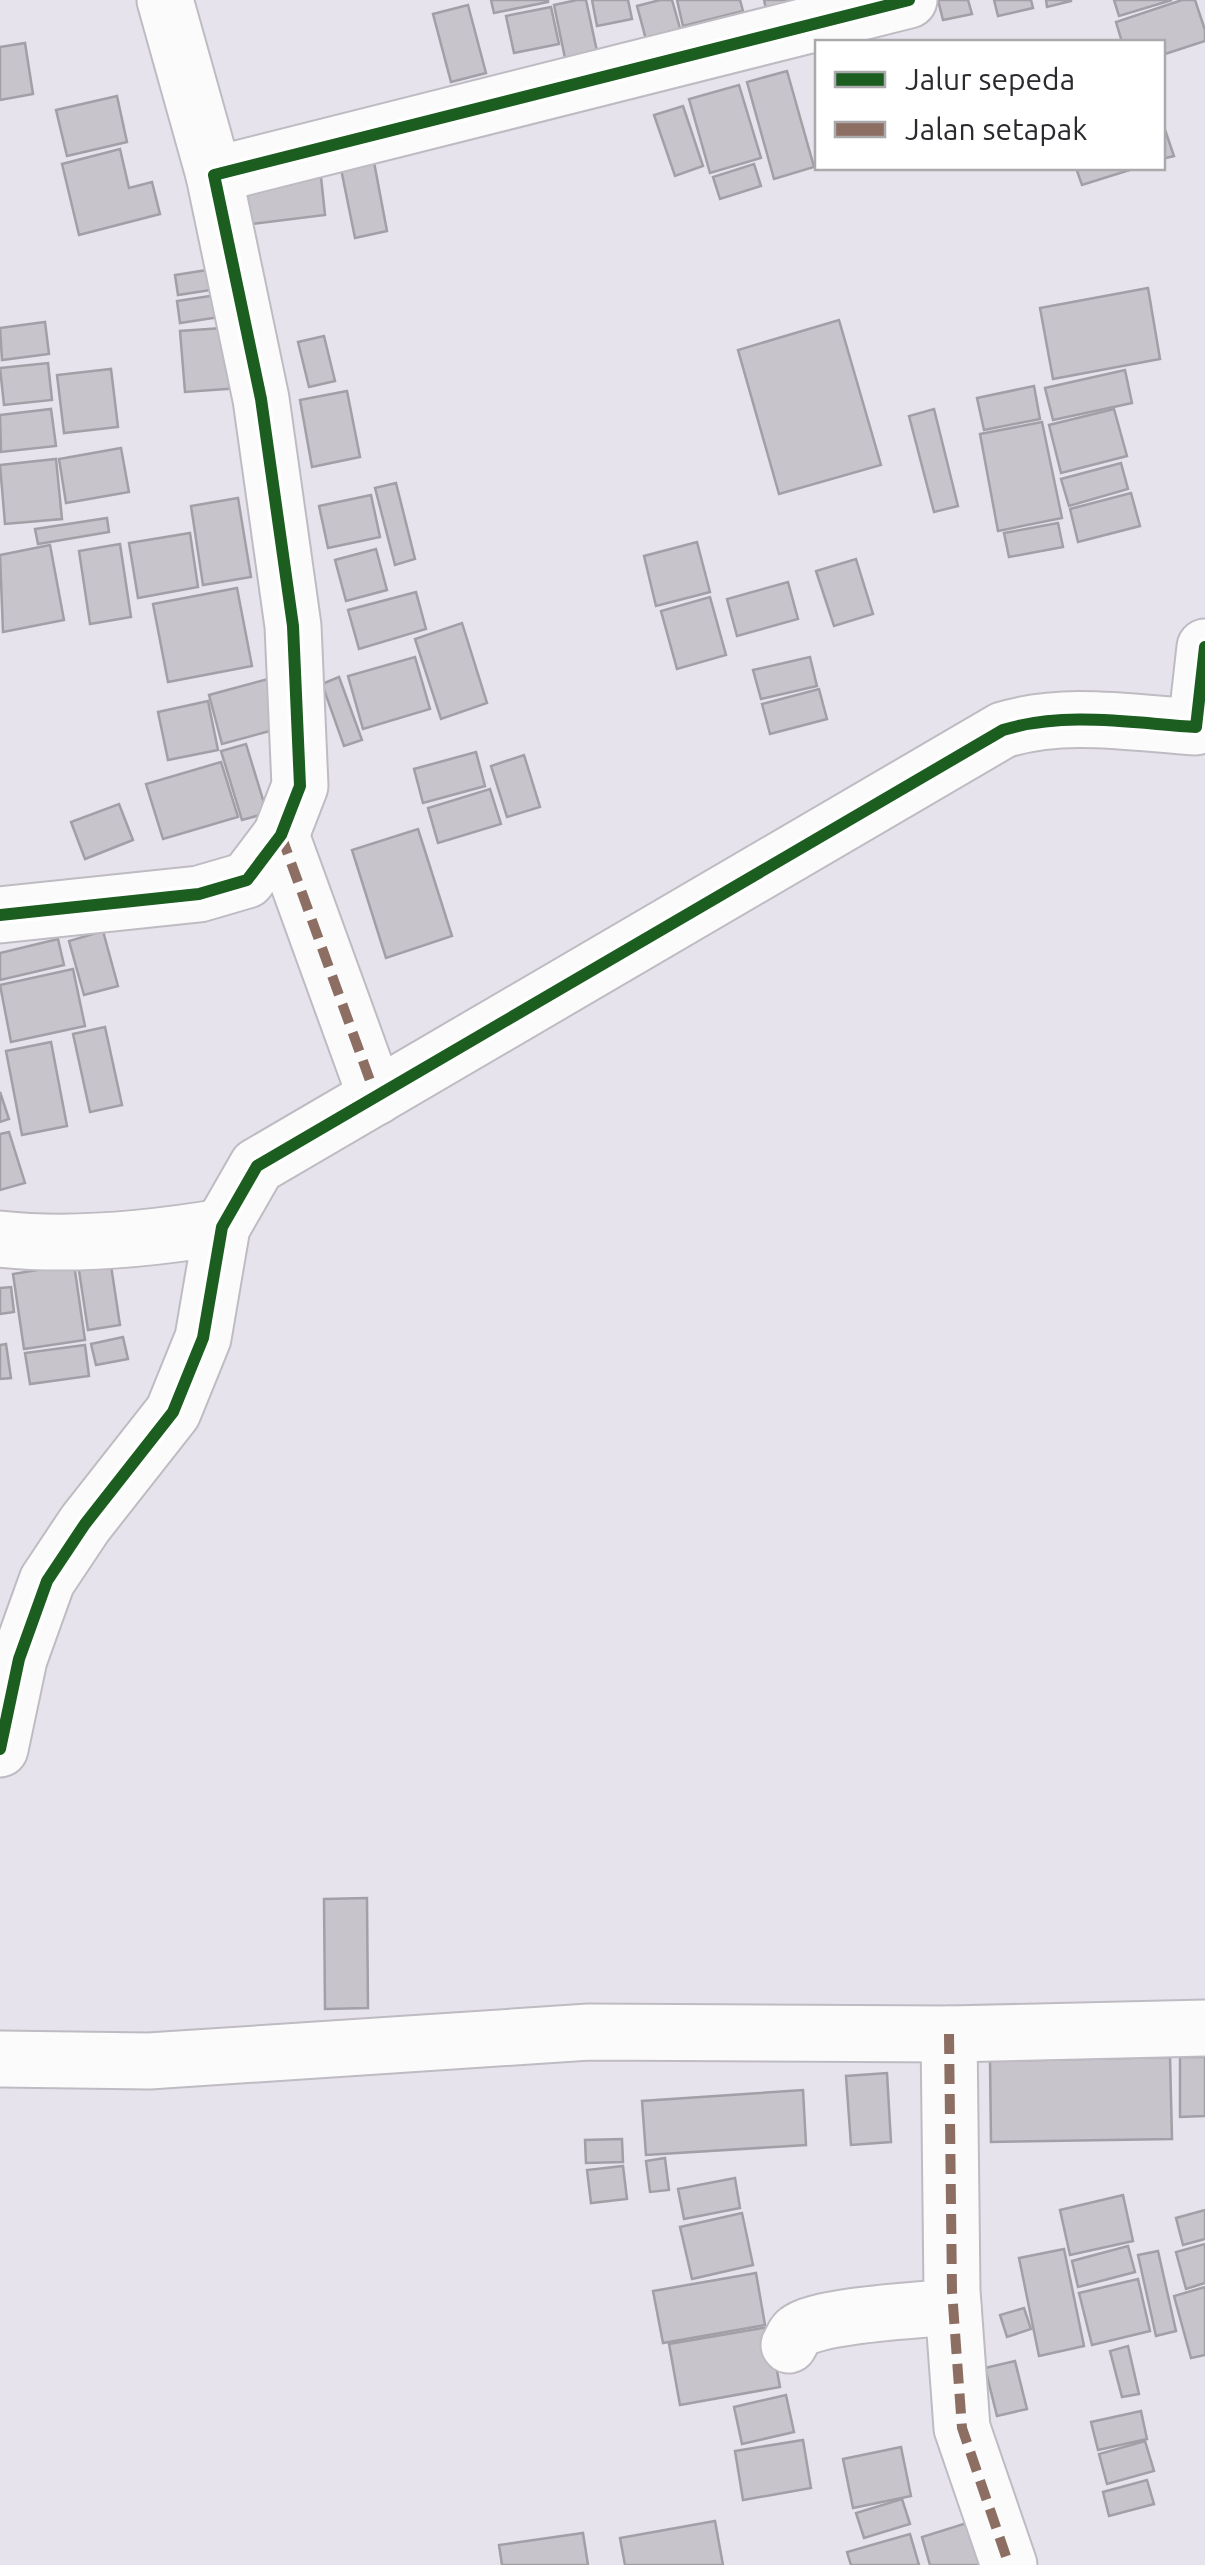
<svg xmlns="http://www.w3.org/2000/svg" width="1205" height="2565" font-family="Ubuntu,sans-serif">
  <rect width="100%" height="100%" fill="#e7e3ec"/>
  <!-- building -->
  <g fill="#c8c4cc" stroke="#a29fa6" stroke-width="2.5">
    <path d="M 491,0 L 548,0 L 548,2 L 494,13 Z"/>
    <path d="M 577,0 L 586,0 L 598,56 L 566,63 L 554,5 Z"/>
    <path d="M 592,0 L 628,0 L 632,19 L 597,26 Z"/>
    <path d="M 660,0 L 672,0 L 683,39 L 648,47 L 637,6 Z"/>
    <path d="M 677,0 L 740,0 L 743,11 L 683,26 Z"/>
    <path d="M 764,0 L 788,0 L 791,17 L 769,22 Z"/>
    <path d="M 938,0 L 968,0 L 972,14 L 943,20 Z"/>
    <path d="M 994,0 L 1031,0 L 1033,8 L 998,16 Z"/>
    <path d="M 1046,0 L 1071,0 L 1071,1 L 1047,7 Z"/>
    <path d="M 1114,0 L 1172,0 L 1119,16 Z"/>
    <path d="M 1182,0 L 1195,0 L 1205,30 L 1205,41 L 1162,55 L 1162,42 L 1122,42 L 1116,22 Z"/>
    <path d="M 468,5 L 486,73 L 451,82 L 433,14 Z"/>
    <path d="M 551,7 L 559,44 L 514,53 L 506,16 Z"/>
    <path d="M 25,43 L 33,94 L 0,100 L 0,47 Z"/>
    <path d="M 787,71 L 814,167 L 774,179 L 747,82 Z"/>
    <path d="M 739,85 L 761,158 L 710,173 L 689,99 Z"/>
    <path d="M 117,96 L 127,142 L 67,156 L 56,110 Z"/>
    <path d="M 683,106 L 703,166 L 675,176 L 654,115 Z"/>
    <path d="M 1162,121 L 1174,156 L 1162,159 Z"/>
    <path d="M 120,149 L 129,188 L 152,182 L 160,214 L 79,235 L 62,164 Z"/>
    <path d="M 374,162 L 387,231 L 355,238 L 341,169 Z"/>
    <path d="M 754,164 L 761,186 L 720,199 L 713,177 Z"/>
    <path d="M 1076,168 L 1136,168 L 1082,185 Z"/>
    <path d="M 321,177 L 325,215 L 251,224 L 246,186 Z"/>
    <path d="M 226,267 L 230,287 L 178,295 L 175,275 Z"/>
    <path d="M 1148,288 L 1160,359 L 1053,379 L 1040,308 Z"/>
    <path d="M 230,293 L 233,315 L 180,323 L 177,301 Z"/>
    <path d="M 839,320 L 881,465 L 779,494 L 738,350 Z"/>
    <path d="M 45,322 L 49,354 L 2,360 L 0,328 Z"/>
    <path d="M 236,327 L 240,388 L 185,392 L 180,331 Z"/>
    <path d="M 324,336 L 335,381 L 309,387 L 298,342 Z"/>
    <path d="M 48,363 L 52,400 L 4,405 L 0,368 Z"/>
    <path d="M 111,369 L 118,427 L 64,433 L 57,375 Z"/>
    <path d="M 1125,370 L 1132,403 L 1053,420 L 1045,388 Z"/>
    <path d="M 1034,386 L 1040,419 L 984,430 L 977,398 Z"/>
    <path d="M 347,391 L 360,457 L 312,467 L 300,400 Z"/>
    <path d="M 51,409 L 56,446 L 1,452 L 0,415 Z"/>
    <path d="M 934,409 L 958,506 L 934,512 L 909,416 Z"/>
    <path d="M 1114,409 L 1127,456 L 1061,473 L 1049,425 Z"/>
    <path d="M 1042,422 L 1062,518 L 998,531 L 980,434 Z"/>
    <path d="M 121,448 L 129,492 L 66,503 L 59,459 Z"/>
    <path d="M 56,459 L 62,519 L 5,524 L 0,465 Z"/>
    <path d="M 1121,463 L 1128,489 L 1069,506 L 1061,479 Z"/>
    <path d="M 396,483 L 415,559 L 395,565 L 375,488 Z"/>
    <path d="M 1131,493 L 1140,526 L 1078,542 L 1070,509 Z"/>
    <path d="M 371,495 L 380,537 L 328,548 L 319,506 Z"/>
    <path d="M 238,498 L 251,577 L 203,585 L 191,506 Z"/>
    <path d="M 107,518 L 109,532 L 38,544 L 35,529 Z"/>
    <path d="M 1058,523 L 1063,547 L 1009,557 L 1004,533 Z"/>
    <path d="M 190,533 L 198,587 L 138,598 L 129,543 Z"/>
    <path d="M 697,542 L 710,592 L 656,606 L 644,556 Z"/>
    <path d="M 120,544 L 131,617 L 90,624 L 79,551 Z"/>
    <path d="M 50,545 L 64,620 L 3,632 L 0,555 Z"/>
    <path d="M 376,549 L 387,590 L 346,601 L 335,560 Z"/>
    <path d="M 856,559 L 873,614 L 834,626 L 816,571 Z"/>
    <path d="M 788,582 L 798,619 L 737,636 L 727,599 Z"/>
    <path d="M 237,588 L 252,666 L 168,682 L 153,604 Z"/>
    <path d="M 416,592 L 426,629 L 359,649 L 348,610 Z"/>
    <path d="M 710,597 L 726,655 L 677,669 L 661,611 Z"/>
    <path d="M 462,623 L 487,703 L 441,719 L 415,639 Z"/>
    <path d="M 415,657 L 430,709 L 363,729 L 348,676 Z"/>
    <path d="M 810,657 L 817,686 L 761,699 L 753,670 Z"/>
    <path d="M 339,677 L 362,740 L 344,746 L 322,684 Z"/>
    <path d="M 268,679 L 281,728 L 222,744 L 209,695 Z"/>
    <path d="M 819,689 L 827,719 L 770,734 L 762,704 Z"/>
    <path d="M 208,701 L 218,750 L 168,760 L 158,712 Z"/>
    <path d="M 246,744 L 267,813 L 242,820 L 221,751 Z"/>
    <path d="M 476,752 L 485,786 L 423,803 L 414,769 Z"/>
    <path d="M 524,755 L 540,807 L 507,817 L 491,766 Z"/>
    <path d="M 221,762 L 238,817 L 163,839 L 146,784 Z"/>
    <path d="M 490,789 L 501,824 L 438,843 L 428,808 Z"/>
    <path d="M 119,804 L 133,840 L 85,859 L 71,822 Z"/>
    <path d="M 418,829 L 452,936 L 386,958 L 352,850 Z"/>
    <path d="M 103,931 L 118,986 L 84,995 L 69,941 Z"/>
    <path d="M 58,939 L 64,965 L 0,980 L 0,953 Z"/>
    <path d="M 73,969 L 85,1026 L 11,1042 L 0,985 Z"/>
    <path d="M 105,1027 L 122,1105 L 90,1112 L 73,1034 Z"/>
    <path d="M 51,1042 L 67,1126 L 22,1135 L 6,1051 Z"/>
    <path d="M 0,1092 L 9,1119 L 0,1122 Z"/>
    <path d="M 9,1132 L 25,1183 L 0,1190 L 0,1134 Z"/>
    <path d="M 110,1259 L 120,1325 L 88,1330 L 78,1264 Z"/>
    <path d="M 74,1264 L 85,1340 L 24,1349 L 13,1274 Z"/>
    <path d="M 11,1287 L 14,1312 L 0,1314 L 0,1288 Z"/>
    <path d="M 123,1337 L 128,1359 L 96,1365 L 91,1344 Z"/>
    <path d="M 6,1344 L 11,1378 L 0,1379 L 0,1345 Z"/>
    <path d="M 85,1345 L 89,1376 L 30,1384 L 25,1353 Z"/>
    <path d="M 367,1898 L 368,2008 L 325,2009 L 324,1899 Z"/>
    <path d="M 1170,2057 L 1172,2139 L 991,2142 L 990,2061 Z"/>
    <path d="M 1180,2057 L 1205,2057 L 1205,2116 L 1180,2117 Z"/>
    <path d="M 887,2073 L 891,2142 L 851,2145 L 846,2076 Z"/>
    <path d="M 803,2090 L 806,2145 L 646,2155 L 642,2101 Z"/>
    <path d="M 622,2139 L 623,2162 L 586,2163 L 585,2140 Z"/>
    <path d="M 665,2158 L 669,2190 L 650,2192 L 646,2161 Z"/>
    <path d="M 623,2166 L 627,2199 L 591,2203 L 587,2170 Z"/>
    <path d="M 735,2178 L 740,2208 L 684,2219 L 678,2189 Z"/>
    <path d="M 1123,2195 L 1133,2241 L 1070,2255 L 1060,2210 Z"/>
    <path d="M 1205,2210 L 1205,2239 L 1183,2245 L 1176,2218 Z"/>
    <path d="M 742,2213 L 753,2265 L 692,2279 L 680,2227 Z"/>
    <path d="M 1205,2244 L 1205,2283 L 1186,2289 L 1176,2252 Z"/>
    <path d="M 1128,2246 L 1135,2272 L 1078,2287 L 1072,2261 Z"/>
    <path d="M 1064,2249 L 1084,2346 L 1039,2356 L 1019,2258 Z"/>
    <path d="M 1158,2251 L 1176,2331 L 1156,2336 L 1138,2255 Z"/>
    <path d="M 756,2273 L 765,2325 L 663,2343 L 653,2291 Z"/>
    <path d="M 1138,2279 L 1150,2331 L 1092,2345 L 1079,2293 Z"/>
    <path d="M 1205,2287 L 1205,2355 L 1191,2358 L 1174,2296 Z"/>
    <path d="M 1024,2308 L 1031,2329 L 1007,2337 L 1000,2315 Z"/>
    <path d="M 769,2327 L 780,2387 L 680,2405 L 669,2344 Z"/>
    <path d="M 1128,2346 L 1139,2394 L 1122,2397 L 1110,2351 Z"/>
    <path d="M 1015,2361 L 1027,2409 L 997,2416 L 985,2368 Z"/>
    <path d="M 786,2395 L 794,2432 L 742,2444 L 734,2407 Z"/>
    <path d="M 1141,2411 L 1147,2439 L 1098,2450 L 1091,2422 Z"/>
    <path d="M 803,2440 L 811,2488 L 743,2500 L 735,2451 Z"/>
    <path d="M 1145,2441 L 1154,2471 L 1107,2484 L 1099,2454 Z"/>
    <path d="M 901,2447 L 911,2496 L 853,2508 L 843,2459 Z"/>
    <path d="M 1147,2480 L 1154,2504 L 1109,2516 L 1103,2492 Z"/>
    <path d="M 902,2499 L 910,2524 L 864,2538 L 856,2513 Z"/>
    <path d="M 715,2521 L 723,2565 L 625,2565 L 620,2538 Z"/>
    <path d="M 973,2521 L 986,2565 L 930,2565 L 922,2537 Z"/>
    <path d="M 583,2533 L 588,2565 L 502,2565 L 499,2545 Z"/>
    <path d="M 910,2534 L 919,2565 L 851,2565 L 847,2552 Z"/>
  </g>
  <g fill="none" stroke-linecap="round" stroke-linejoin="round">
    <!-- minor casing -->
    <g stroke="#bebbc2" stroke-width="59">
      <g id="minor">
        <path d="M 165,0 L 214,175"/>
        <path d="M 281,835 L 376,1097"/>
        <path d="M 0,915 L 199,894 L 247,880 L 281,835 L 300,786 L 293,626 L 261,399 L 214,175 L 909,0"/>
        <path d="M 0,1239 C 72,1247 150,1239 222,1227"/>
        <path d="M 0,1749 L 19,1659 L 47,1581 L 85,1524 L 173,1412 L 203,1338 L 222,1227 L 257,1166 L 1003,730 C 1065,711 1132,723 1196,727 L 1205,647"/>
        <path d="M 949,2034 L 952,2291 L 962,2428 L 1009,2565"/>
        <path d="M 0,2059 L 149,2061 L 589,2032 L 949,2034 L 1205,2028"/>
        <path d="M 789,2345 C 791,2342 794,2334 797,2332 C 815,2315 925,2310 953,2307"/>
      </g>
    </g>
    <!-- minor -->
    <use href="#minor" stroke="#fbfbfc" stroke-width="55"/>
    <!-- quiet -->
    <g stroke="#8d6e63" stroke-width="10" stroke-dasharray="20 10" stroke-linecap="butt">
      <path d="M 281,835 L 376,1097"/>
      <path d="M 949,2034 L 952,2291 L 962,2428 L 1009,2565"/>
    </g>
    <!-- cycleway casing -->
    <g stroke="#fff" stroke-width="19">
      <g id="cycleway">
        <path d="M 0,915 L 199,894 L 247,880 L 281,835 L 300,786 L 293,626 L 261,399 L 214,175 L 909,0"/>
        <path d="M 0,1749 L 19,1659 L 47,1581 L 85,1524 L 173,1412 L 203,1338 L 222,1227 L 257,1166 L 1003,730 C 1065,711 1132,723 1196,727 L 1205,647"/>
      </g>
    </g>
    <!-- cycleway -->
    <use href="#cycleway" stroke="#1b5e20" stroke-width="12"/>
  </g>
  <!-- legend -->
  <rect x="815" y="40" width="350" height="130" fill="#ffffff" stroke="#aba9ac" stroke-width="2.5"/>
  <rect x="835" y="72" width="50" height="15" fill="#1b5e20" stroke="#aba9ac" stroke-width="2.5"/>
  <text x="905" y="90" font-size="30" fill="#2c292f">Jalur sepeda</text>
  <rect x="835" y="122" width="50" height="15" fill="#8d6e63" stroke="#aba9ac" stroke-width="2.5"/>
  <text x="905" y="140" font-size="30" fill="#2c292f">Jalan setapak</text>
</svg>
